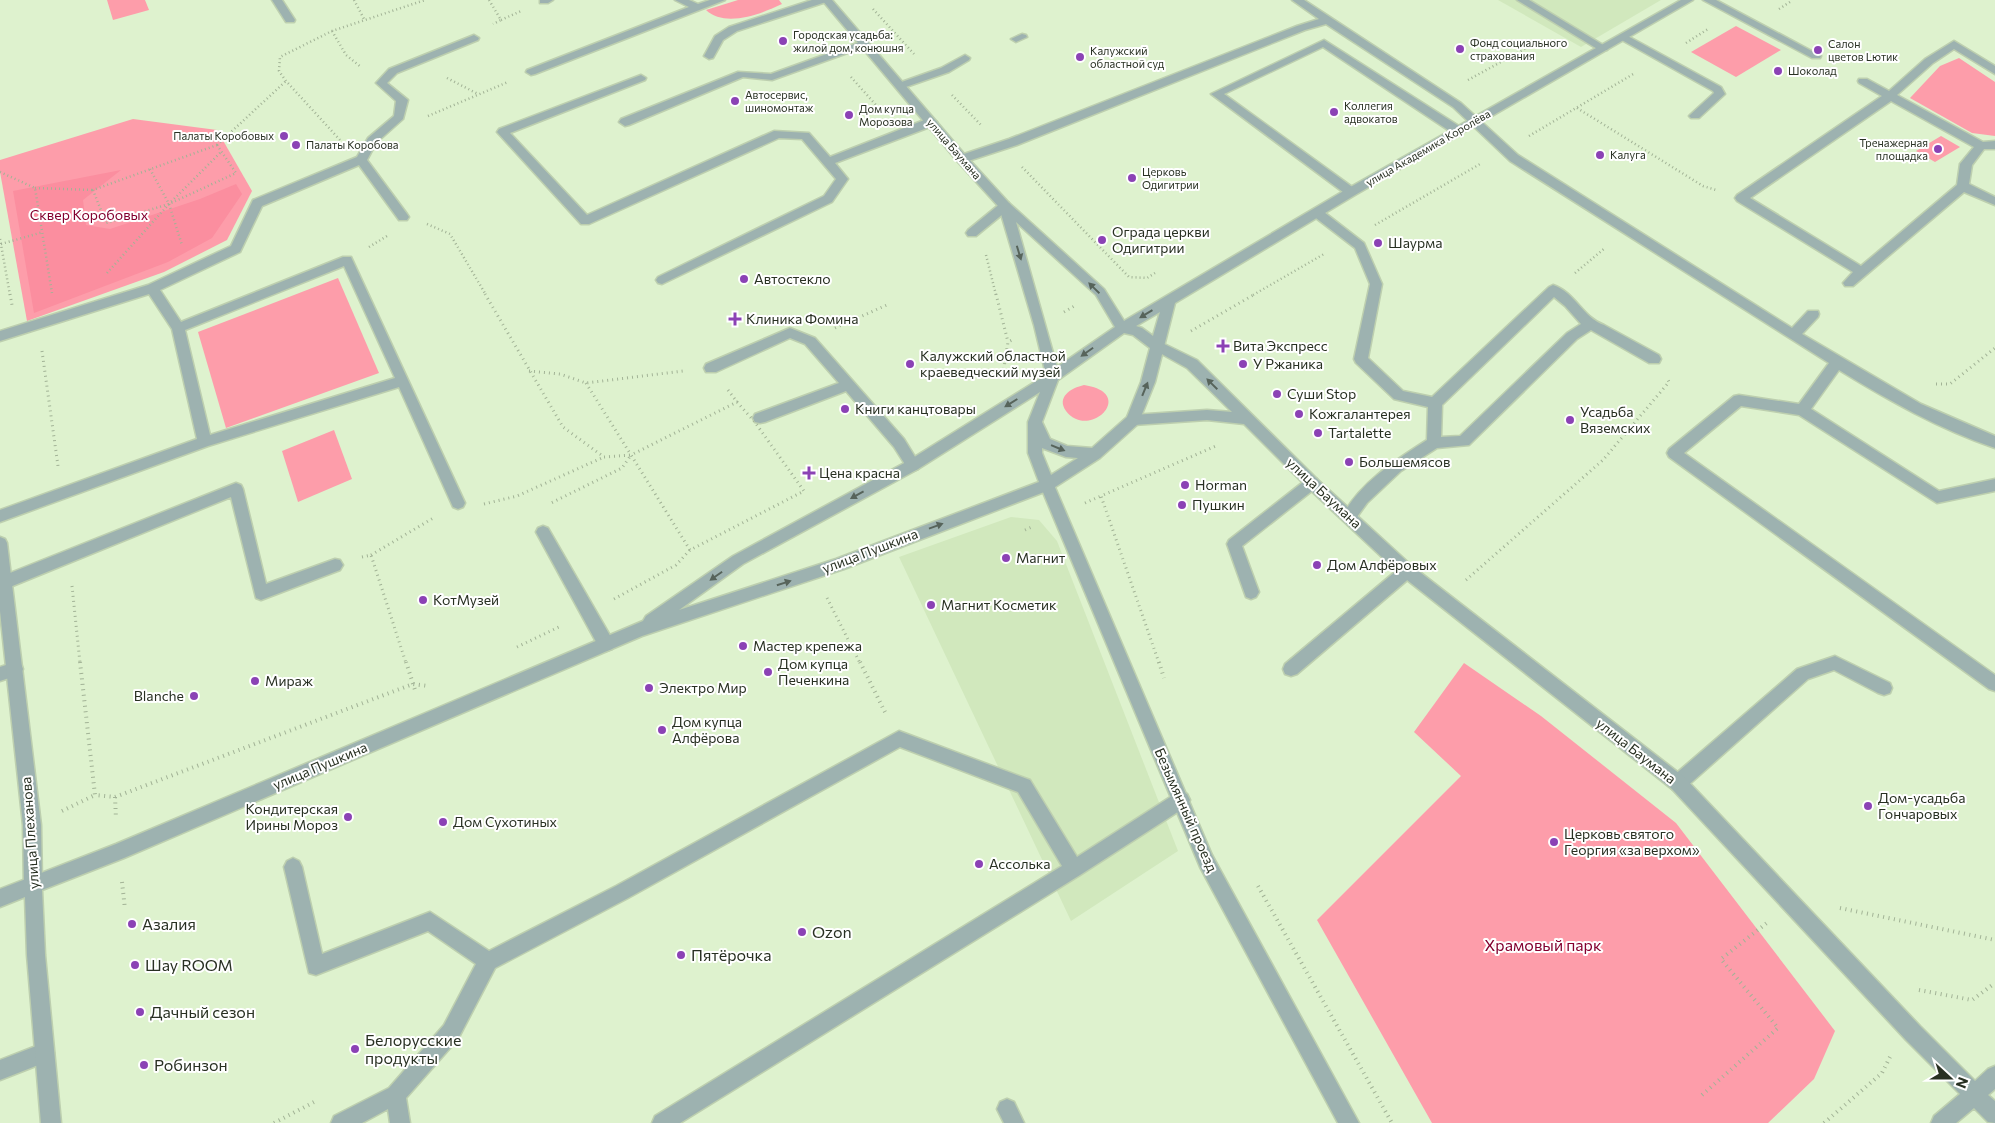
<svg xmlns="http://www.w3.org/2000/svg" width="1995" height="1123" font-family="Commissioner,sans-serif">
  <rect width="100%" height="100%" fill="#def2ce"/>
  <!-- built -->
  <g fill="#d1e8bd">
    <path d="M 1498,0 L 1661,0 L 1581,47 Z"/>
    <path d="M 1011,517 L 1039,520 L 1057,541 L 1178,851 L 1071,921 L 899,557 Z"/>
  </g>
  <!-- green -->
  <g fill="#fd9daa">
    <path d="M 107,0 L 145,0 L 149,10 L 113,20 Z"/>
    <path d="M 738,0 L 779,0 L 782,4 C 761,14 725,28 706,10 Z"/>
    <path d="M 1736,26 L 1781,50 L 1736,77 L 1691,52 Z"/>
    <path d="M 1959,58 L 1995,82 L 1995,136 L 1972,133 L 1910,98 L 1940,66 Z"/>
    <path d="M 133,119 L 217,130 L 252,191 L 227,240 L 164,272 L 27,321 L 0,172 L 0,160 Z"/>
    <path d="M 1941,136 L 1960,147 L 1935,162 L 1916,151 Z"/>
    <path d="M 338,278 L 379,373 L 226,428 L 198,332 Z"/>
    <path d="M 1084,385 C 1138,393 1089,441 1066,411 C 1056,397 1071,388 1084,385 Z"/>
    <path d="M 334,430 L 352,479 L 298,502 L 282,451 Z"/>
    <path d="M 1464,663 L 1541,716 L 1676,823 L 1835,1031 L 1814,1079 L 1768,1123 L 1432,1123 L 1317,920 L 1461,776 L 1414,732 Z"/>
  </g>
  <!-- forest -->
  <path fill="#fb8e9f" d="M 121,170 L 83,200 L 86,225 L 110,229 L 200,199 L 236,184 L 242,194 L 212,238 L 168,262 L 34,313 L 13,191 Z"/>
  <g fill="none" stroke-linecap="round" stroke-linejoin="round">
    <!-- service casing -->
    <g stroke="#bdcfaf" stroke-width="3">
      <g id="service">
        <path d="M 272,0 L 282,0 L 295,20 L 294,22 L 286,22 Z"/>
        <path d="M 540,0 L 553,0 L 548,3 L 540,3 Z"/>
        <path d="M 675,0 L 689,0 L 698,4 L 710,0 L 725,0 L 535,74 L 531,75 L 526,72 L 527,70 L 689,7 Z"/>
        <path d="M 812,0 L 827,0 L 826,2 L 737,31 L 723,40 L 713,58 L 709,59 L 704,56 L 715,36 L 729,27 Z"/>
        <path d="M 1292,0 L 1304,0 L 1461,103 L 1518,155 L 1792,328 L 1808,311 L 1818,311 L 1819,314 L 1818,317 L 1802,334 L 1921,404 L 1995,436 L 1995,448 C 1939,429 1888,400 1839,370 L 1811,409 L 1939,491 L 1995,479 L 1995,491 L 1937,503 L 1799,415 L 1741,406 L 1684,453 L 1995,675 L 1995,691 L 1989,689 L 1669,457 L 1667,453 L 1669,449 L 1734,396 L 1739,395 L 1799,404 L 1829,363 L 1510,161 L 1453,107 L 1326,24 L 1305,30 L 1017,145 L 962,163 L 956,159 L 958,156 L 1009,139 L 1297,26 L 1319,19 Z"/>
        <path d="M 1517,0 L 1529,0 L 1608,48 L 1607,50 L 1599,50 Z"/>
        <path d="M 1703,0 L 1716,0 L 1821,56 L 1820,58 L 1812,58 Z"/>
        <path d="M 1022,34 L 1026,35 L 1027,37 L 1016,42 L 1011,39 Z"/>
        <path d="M 1624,34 L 1721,87 L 1725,94 L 1699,118 L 1691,118 L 1689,116 L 1691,114 L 1714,93 L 1713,91 L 1620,39 L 1619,37 L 1620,35 Z"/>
        <path d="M 474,35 L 479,38 L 478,40 L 397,73 L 387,83 L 408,100 L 403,119 L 376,143 L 367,160 L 407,214 L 409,217 L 407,220 L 399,220 L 359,165 L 262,206 L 240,252 L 160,290 L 181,322 L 343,257 L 351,257 L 465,503 L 463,507 L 458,509 L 453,507 L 399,387 L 208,446 L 0,522 L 0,510 L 197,439 L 172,329 L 149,294 L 0,341 L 0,331 L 148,285 L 231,246 L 253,200 L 357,157 L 368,138 L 394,116 L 396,101 L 376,83 L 389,69 ZM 344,266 L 395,378 L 210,435 L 185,330 Z"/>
        <path d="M 1324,40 L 1462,128 L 1464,131 L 1462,134 L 1454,134 L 1323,47 L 1224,94 L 1355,189 L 1357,192 L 1351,196 L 1347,195 L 1211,94 Z"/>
        <path d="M 863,41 L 868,44 L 867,46 L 772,80 L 743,77 L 629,125 L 625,126 L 619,122 L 621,119 L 738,72 L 771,74 Z"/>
        <path d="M 1954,41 L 1995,66 L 1995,74 L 1954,49 L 1933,63 L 1897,95 L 1983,142 L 1995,141 L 1995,149 L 1984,149 L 1972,165 L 1969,184 L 1995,197 L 1995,205 L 1964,192 L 1853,286 L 1845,286 L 1843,283 L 1853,272 L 1737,201 L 1735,198 L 1737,195 L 1882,96 L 1859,83 L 1858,81 L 1859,79 L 1867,79 L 1889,91 L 1925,59 ZM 1891,101 L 1974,147 L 1960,164 L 1957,185 L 1861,266 L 1750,198 Z"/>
        <path d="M 965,55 L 970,58 L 969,60 L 949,72 L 900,89 L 895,86 L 896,84 L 941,68 Z"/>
        <path d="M 641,75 L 646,78 L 645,80 L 510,133 L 587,215 L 774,131 L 809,133 L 830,157 L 927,119 L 931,118 L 937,122 L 935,125 L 835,163 L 848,179 L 832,202 L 662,284 L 658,283 L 656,280 L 658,277 L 824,196 L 836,179 L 802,139 L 779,138 L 589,224 L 581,224 L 497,132 L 499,129 Z"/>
        <path d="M 1005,202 L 1009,203 L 1011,206 L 1009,209 L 976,236 L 968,236 L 966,233 L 968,230 L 1001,203 Z"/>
        <path d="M 1316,208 L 1320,209 L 1364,243 L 1382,284 L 1368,358 L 1403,391 L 1432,397 L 1549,287 L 1553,285 C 1575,292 1583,318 1604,325 L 1659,355 L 1661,359 L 1659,363 L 1649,363 L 1591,330 L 1577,339 L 1469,445 L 1437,448 L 1401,471 L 1367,503 L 1354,521 L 1349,523 L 1344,521 L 1342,517 C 1359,483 1396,460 1427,440 L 1428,407 L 1394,399 L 1356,363 L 1354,359 L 1370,284 L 1355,248 L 1312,215 L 1310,212 ZM 1554,297 L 1565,306 L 1581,324 L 1567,333 L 1460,436 L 1441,437 L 1442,405 Z"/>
        <path d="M 790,328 L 815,338 L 904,439 L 920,465 L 918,469 L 913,471 L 908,469 L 894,447 L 846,391 L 765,422 L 760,423 L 755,422 L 753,418 L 755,414 L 839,383 L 805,344 L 790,338 L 716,372 L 706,372 L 704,368 L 706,364 Z"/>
        <path d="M 1312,477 L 1317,479 L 1319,483 L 1317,487 L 1242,546 L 1259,592 L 1256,597 L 1251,599 L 1246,597 L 1227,544 L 1229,540 L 1307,479 Z"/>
        <path d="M 236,483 L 241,485 L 243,489 L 266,584 L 335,559 L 340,560 L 343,565 L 340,570 L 261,600 L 256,598 L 231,497 L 10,587 L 5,589 L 0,587 L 0,577 Z"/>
        <path d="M 543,526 L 548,528 L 612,639 L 614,644 L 612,649 L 606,651 L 600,649 L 536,532 L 538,528 Z"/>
        <path d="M 1407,565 L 1412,566 L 1415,571 L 1412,576 L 1297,674 L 1291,676 L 1285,674 L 1283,669 L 1285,664 L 1402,566 Z"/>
        <path d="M 1835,656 L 1890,683 L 1892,688 L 1890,693 L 1884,695 L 1878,693 L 1834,670 L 1808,679 L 1684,789 L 1678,791 L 1672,789 L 1670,783 L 1672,777 L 1797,669 Z"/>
        <path d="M 15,662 L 21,664 L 23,669 L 21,674 L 0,681 L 0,667 Z"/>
        <path d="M 899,731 L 1030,780 L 1077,857 L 1175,794 L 1181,792 L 1187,794 L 1190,800 L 1187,806 L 1080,875 L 680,1123 L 652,1123 L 655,1116 L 1062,866 L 1018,792 L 900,747 L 628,898 L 495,968 L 458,1039 L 406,1098 L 410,1123 L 390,1123 L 388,1109 L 362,1123 L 331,1123 L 334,1116 L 389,1088 L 444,1025 L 476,964 L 428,931 L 316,975 L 309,973 L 284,867 L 287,861 L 293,858 L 299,861 L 302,867 L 322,954 L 430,912 L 489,951 L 616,886 Z"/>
        <path d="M 44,1043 L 51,1046 L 54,1053 L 51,1060 L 0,1080 L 0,1060 Z"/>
        <path d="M 1007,1099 L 1014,1102 L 1024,1123 L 1004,1123 L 997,1109 L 1000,1102 Z"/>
      </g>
    </g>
    <!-- minor casing -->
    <g stroke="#bdcfaf" stroke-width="3">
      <g id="minor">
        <path d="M 1156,340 L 1197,360 L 1317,479 L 1412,566 L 1684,777 L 1920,1026 L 1975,1081 L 1988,1069 L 1995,1066 L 1995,1089 L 1988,1095 L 1995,1101 L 1995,1123 L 1988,1122 L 1974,1108 L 1956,1123 L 1931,1123 L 1934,1116 L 1960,1094 L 1906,1040 L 1672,789 L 1402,576 L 1307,487 L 1244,424 L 1207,420 L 1133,425 L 1128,424 L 1126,420 L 1128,416 L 1133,415 L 1207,410 L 1232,412 L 1187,368 L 1151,348 L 1149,345 L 1151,342 Z"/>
        <path d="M 1047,479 L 1052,481 L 1054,485 L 1212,855 L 1359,1123 L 1338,1123 L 1200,867 L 1040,485 L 1042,481 Z"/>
        <path d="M 0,537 L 5,539 L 7,543 L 41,825 L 42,886 L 39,892 L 33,895 L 27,892 L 24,886 L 23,825 L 0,611 Z"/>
      </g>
    </g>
    <!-- tertiary casing -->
    <g stroke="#bdcfaf" stroke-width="3">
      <path id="tertiary" d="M 822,0 L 832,0 L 966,156 L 1009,203 L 1104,289 L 1124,321 L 1347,189 L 1681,0 L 1693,0 L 1355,195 L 1175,303 L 1155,382 L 1138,424 L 1100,458 L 1052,489 L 844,569 L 642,636 L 124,858 L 42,890 L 45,955 L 61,1123 L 41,1123 L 27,955 L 25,897 L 0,907 L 0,889 L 116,844 L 643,621 L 646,616 L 733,556 L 908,461 L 1046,375 L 1034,325 L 999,207 L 958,162 ZM 1016,222 L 1096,295 L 1115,327 L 1057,367 ZM 1160,312 L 1153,336 L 1142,328 L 1136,326 ZM 1124,333 L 1133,335 L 1150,348 L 1141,382 L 1127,417 L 1092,448 L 1067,446 L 1050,439 L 1042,422 L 1058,380 ZM 1040,392 L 1028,422 L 1028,453 L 1039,482 L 836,559 L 679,610 L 743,564 L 918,469 ZM 1042,448 L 1066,457 L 1078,458 L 1051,475 L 1042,453 Z"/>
    </g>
    <!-- path-far2 -->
    <g stroke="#a2b396" stroke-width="2.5" stroke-dasharray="1 3" stroke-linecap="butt">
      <path d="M 354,0 L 364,19"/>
      <path d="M 489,0 L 501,20 L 493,24"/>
      <path d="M 873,9 L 914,54"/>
      <path d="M 1779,9 L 1790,2"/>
      <path d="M 501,20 L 521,11"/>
      <path d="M 332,31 L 346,55 L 361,67"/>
      <path d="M 1686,43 L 1708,29"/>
      <path d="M 851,77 L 883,113"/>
      <path d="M 447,78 L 478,94"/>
      <path d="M 1468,80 L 1541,40"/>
      <path d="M 952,95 L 981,125"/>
      <path d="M 1577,108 L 1703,186 L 1716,190"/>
      <path d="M 428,116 L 508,82"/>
      <path d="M 1529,136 L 1635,73"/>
      <path d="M 340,140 L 286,81 L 279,71 L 280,57 L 332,31 L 425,0"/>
      <path d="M 217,145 L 236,173 L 169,204 L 106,223 L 93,190 Z"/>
      <path d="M 217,145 L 286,81"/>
      <path d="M 1022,167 L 1129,277 L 1147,278 L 1155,273"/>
      <path d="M 150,169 L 169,204 L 182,245"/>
      <path d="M 0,172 L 35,188 L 52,293"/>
      <path d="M 35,188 L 93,190"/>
      <path d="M 427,224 L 450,234 L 486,295"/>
      <path d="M 1375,225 L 1480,164"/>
      <path d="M 0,239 L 10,295"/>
      <path d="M 1,244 L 43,232"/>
      <path d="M 369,247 L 387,236"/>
      <path d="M 986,255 L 996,295"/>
      <path d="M 107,273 L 169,204 L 222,151"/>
      <path d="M 1575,273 L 1605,248"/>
      <path d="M 1253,295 L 1324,254"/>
    </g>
    <!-- path-far1 -->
    <g stroke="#a2b396" stroke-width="3" stroke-dasharray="1 4" stroke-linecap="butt">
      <path d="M 10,294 L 12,305"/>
      <path d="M 485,294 L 563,427 L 604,457 L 631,455 L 622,468 L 549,504"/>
      <path d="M 996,294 L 1008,342"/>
      <path d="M 1064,312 L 1076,305"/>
      <path d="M 835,328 L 889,304"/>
      <path d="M 1191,331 L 1255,294"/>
      <path d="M 42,351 L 58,466"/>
      <path d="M 529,371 L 560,374 L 586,383 L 683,371"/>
      <path d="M 1003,374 L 1008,342 L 1014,339"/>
      <path d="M 586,383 L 631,455"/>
      <path d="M 1936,384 L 1950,384 L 1995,348"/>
      <path d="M 728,390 L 737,402"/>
      <path d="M 737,402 L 754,421 L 804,491 L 690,550 L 631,455 Z"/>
      <path d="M 1085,503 L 1101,496"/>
      <path d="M 484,504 L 517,496 L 604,457"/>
      <path d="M 1025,530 L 1034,526"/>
      <path d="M 371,555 L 435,517"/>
      <path d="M 362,557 L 371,555 L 406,663"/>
      <path d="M 1466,580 L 1603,460 L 1669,382 L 1668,380"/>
      <path d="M 72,586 L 80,663"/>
      <path d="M 827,598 L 860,663"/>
      <path d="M 614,599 L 676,565 L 690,550"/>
      <path d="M 517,647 L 561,626"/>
      <path d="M 1159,663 L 1101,496 L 1218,445"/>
    </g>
    <!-- path -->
    <g stroke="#a2b396" stroke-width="4" stroke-dasharray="1 4.5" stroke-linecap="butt">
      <path d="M 80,662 L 95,795 L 115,797 L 413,684 L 428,686"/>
      <path d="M 406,662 L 416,693"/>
      <path d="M 860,662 L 885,712"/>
      <path d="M 1159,662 L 1164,678"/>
      <path d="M 115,797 L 116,819"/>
      <path d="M 62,811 L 95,795"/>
      <path d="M 122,882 L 125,909"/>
      <path d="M 1258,886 L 1392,1123"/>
      <path d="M 1840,908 L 1995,940"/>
      <path d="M 1919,990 L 1972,1000 L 1995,983"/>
      <path d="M 1702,1095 L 1778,1028 L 1721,959 L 1768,922"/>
      <path d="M 274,1123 L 316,1101"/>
      <path d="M 1824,1123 L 1882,1073 L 1890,1057"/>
    </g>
    <!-- service -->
    <use href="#service" fill="#9db2b0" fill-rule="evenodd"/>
    <!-- minor -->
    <use href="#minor" fill="#9db2b0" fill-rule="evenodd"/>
    <!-- tertiary -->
    <use href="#tertiary" fill="#9db2b0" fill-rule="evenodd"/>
  </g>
  <!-- one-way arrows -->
  <defs><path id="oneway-solid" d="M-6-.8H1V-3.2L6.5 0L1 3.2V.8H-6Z" transform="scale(1.25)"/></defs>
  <g fill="#57645b">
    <use href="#oneway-solid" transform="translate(1019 253) rotate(73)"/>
    <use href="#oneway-solid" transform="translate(1094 288) rotate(-136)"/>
    <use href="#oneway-solid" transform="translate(1146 314) rotate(149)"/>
    <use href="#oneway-solid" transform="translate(1087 352) rotate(145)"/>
    <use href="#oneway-solid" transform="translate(1212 384) rotate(-135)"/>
    <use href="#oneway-solid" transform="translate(1145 389) rotate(-68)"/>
    <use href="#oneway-solid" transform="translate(1011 403) rotate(148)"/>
    <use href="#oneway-solid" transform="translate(1058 448) rotate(22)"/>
    <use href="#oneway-solid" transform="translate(857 495) rotate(151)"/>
    <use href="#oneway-solid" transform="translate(936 526) rotate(-20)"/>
    <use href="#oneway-solid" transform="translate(716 576) rotate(145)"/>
    <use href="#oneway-solid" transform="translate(784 583) rotate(-18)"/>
  </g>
  <!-- markers -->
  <g fill="#8b42b5" stroke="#fff" stroke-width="2">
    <circle cx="783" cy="41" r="5"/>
    <circle cx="1460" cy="49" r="5"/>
    <circle cx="1818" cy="50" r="5"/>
    <circle cx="1080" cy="57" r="5"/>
    <circle cx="1778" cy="71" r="5"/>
    <circle cx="735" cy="101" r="5"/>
    <circle cx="1334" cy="112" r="5"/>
    <circle cx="849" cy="115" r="5"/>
    <circle cx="284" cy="136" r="5"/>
    <circle cx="296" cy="145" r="5"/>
    <circle cx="1938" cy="149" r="5"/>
    <circle cx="1600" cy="155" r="5"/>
    <circle cx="1132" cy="178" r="5"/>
    <circle cx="1102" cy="240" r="5"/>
    <circle cx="1378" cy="243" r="5"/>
    <circle cx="744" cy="279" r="5"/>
    <path d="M732.5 311.5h5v5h5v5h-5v5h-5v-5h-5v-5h5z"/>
    <path d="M1220.5 338.5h5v5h5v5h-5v5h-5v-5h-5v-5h5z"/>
    <circle cx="910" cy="364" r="5"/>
    <circle cx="1243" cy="364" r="5"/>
    <circle cx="1277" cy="394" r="5"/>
    <circle cx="845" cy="409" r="5"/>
    <circle cx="1299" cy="414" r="5"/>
    <circle cx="1570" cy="420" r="5"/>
    <circle cx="1318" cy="433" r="5"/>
    <circle cx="1349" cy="462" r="5"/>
    <path d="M806.5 465.5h5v5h5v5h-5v5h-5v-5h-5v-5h5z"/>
    <circle cx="1185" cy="485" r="5"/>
    <circle cx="1182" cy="505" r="5"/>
    <circle cx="1006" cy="558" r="5"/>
    <circle cx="1317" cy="565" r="5"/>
    <circle cx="423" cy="600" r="5"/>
    <circle cx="931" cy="605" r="5"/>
    <circle cx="743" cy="646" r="5"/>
    <circle cx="768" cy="672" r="5"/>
    <circle cx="255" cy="681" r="5"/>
    <circle cx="649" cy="688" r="5"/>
    <circle cx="194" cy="696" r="5"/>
    <circle cx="662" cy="730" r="5"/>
    <circle cx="1868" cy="806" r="5"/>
    <circle cx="348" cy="817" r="5"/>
    <circle cx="443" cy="822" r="5"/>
    <circle cx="1554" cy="842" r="5"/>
    <circle cx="979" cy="864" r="5"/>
    <circle cx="132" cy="924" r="5"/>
    <circle cx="802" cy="932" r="5"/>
    <circle cx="681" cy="955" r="5"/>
    <circle cx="135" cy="965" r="5"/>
    <circle cx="140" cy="1012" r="5"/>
    <circle cx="355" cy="1049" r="5"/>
    <circle cx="144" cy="1065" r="5"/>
  </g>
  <g text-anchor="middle" stroke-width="4" stroke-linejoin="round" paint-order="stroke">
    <!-- far-poi labels -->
    <g font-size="11" fill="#283022" stroke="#fff" text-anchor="start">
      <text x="793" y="39">Городская усадьба:<tspan x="793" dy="13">жилой дом, конюшня</tspan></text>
      <text x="1470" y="47">Фонд социального<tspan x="1470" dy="13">страхования</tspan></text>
      <text x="1828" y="48">Салон<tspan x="1828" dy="13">цветов Lютик</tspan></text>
      <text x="1090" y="55">Калужский<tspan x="1090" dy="13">областной суд</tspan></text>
      <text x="1788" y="75">Шоколад</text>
      <text x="745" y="99">Автосервис,<tspan x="745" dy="13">шиномонтаж</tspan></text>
      <text x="1344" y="110">Коллегия<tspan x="1344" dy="13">адвокатов</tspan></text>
      <text x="859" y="113">Дом купца<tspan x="859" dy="13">Морозова</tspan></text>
      <text x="274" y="140" text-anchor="end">Палаты Коробовых</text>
      <text x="1928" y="147" text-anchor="end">Тренажерная<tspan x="1928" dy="13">площадка</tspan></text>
      <text x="306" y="149">Палаты Коробова</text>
      <text x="1610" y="159">Калуга</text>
      <text x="1142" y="176">Церковь<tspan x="1142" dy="13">Одигитрии</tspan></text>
    </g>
    <!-- far-street labels -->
    <g font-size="11" fill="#283022" stroke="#fff">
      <text transform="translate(1428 148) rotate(-30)" y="4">улица Академика Королёва</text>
      <text transform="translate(954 149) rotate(49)" y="4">улица Баумана</text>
    </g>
    <!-- park labels -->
    <g font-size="14" fill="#83002f" stroke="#fff">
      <text x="89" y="220">Сквер Коробовых</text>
    </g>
    <!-- poi labels -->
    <g font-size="14" fill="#283022" stroke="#fff" text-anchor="start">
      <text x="1112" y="237">Ограда церкви<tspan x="1112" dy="16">Одигитрии</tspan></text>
      <text x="1388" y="248">Шаурма</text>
      <text x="754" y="284">Автостекло</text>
      <text x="746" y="324">Клиника Фомина</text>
      <text x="1233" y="351">Вита Экспресс</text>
      <text x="920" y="361">Калужский областной<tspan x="920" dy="16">краеведческий музей</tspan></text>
      <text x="1253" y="369">У Ржаника</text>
      <text x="1287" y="399">Суши Stop</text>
      <text x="855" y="414">Книги канцтовары</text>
      <text x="1580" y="417">Усадьба<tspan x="1580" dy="16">Вяземских</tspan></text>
      <text x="1309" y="419">Кожгалантерея</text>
      <text x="1328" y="438">Tartalette</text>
      <text x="1359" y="467">Большемясов</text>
      <text x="819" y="478">Цена красна</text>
      <text x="1195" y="490">Horman</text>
      <text x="1192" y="510">Пушкин</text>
      <text x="1016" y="563">Магнит</text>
      <text x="1327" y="570">Дом Алфёровых</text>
      <text x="433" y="605">КотМузей</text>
      <text x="941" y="610">Магнит Косметик</text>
      <text x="753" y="651">Мастер крепежа</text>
      <text x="778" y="669">Дом купца<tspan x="778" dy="16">Печенкина</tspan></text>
      <text x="265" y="686">Мираж</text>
      <text x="659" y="693">Электро Мир</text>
      <text x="184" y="701" text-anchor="end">Blanche</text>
      <text x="672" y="727">Дом купца<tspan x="672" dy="16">Алфёрова</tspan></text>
      <text x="1878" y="803">Дом-усадьба<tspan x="1878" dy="16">Гончаровых</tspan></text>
      <text x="338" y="814" text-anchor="end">Кондитерская<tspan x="338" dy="16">Ирины Мороз</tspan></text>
      <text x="453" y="827">Дом Сухотиных</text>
      <text x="1564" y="839">Церковь святого<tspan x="1564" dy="16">Георгия «за верхом»</tspan></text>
      <text x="989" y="869">Ассолька</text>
    </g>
    <!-- street labels -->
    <g font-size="14" fill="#283022" stroke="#fff">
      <text transform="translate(1324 493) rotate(43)" y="5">улица Баумана</text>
      <text transform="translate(870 551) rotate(-21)" y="5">улица Пушкина</text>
      <text transform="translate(1636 751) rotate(38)" y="5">улица Баумана</text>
      <text transform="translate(320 766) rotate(-23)" y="5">улица Пушкина</text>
      <text transform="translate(1186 810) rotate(66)" y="5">Безымянный проезд</text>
      <text transform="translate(30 833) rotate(-94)" y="5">улица Плеханова</text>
    </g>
    <!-- near-poi labels -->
    <g font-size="16" fill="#283022" stroke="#fff" text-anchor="start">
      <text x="142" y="930">Азалия</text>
      <text x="812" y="938">Ozon</text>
      <text x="691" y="961">Пятёрочка</text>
      <text x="145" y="971">Шау ROOM</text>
      <text x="150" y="1018">Дачный сезон</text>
      <text x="365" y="1046">Белорусские<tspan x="365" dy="18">продукты</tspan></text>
      <text x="154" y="1071">Робинзон</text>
    </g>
    <!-- near-park labels -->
    <g font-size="16" fill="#83002f" stroke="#fff">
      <text x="1543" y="951">Храмовый парк</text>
    </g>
  </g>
  <!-- north arrow -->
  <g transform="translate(1950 1078) rotate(111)" stroke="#ffffff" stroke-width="4" paint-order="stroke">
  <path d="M0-4L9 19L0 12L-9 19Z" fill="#283022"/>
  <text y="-8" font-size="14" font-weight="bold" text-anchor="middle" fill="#283022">N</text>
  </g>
</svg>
